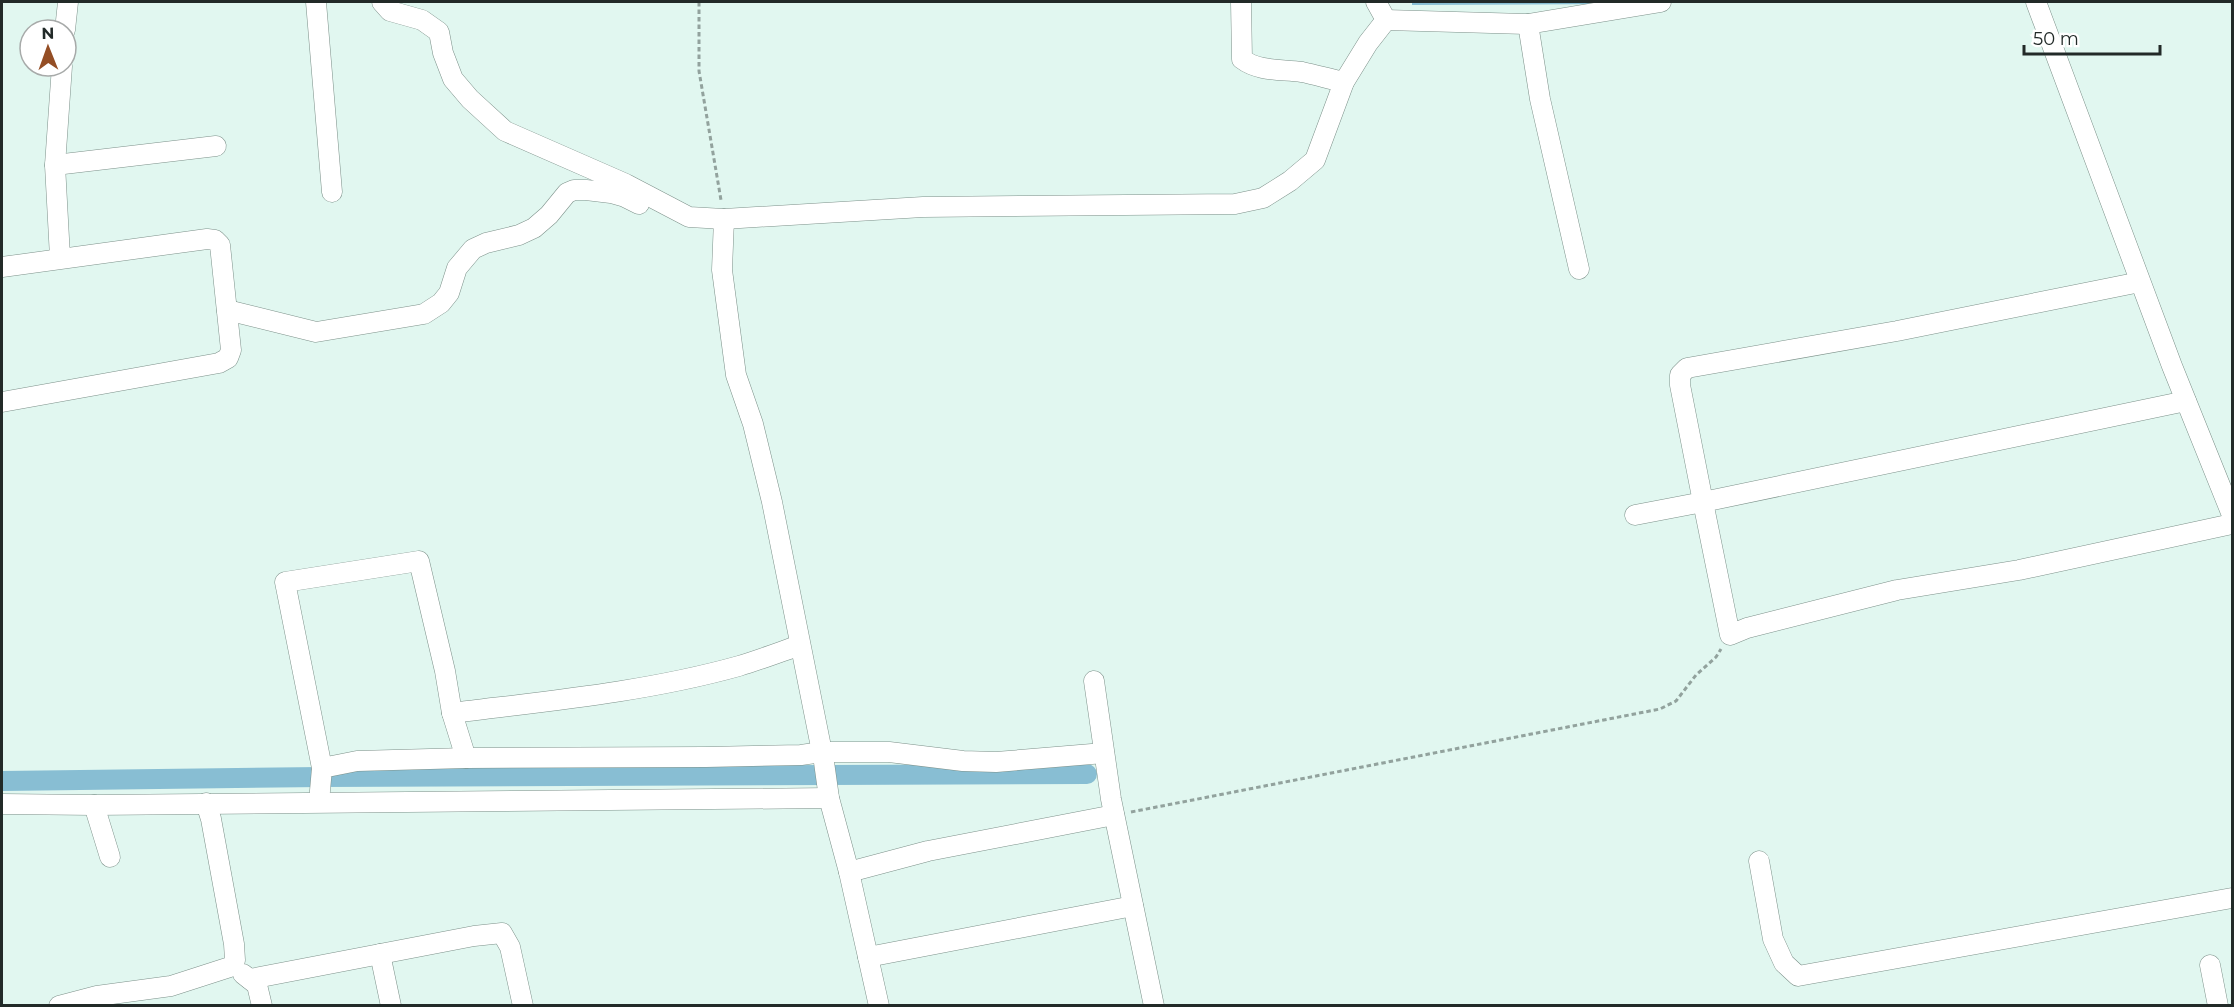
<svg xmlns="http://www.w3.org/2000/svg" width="2234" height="1007" font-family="Montserrat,sans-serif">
  <rect width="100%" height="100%" fill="#e1f7f0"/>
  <!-- water -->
  <path fill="#88bed3" d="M 1412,2 L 1617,2 L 1617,4 L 1412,5 Z"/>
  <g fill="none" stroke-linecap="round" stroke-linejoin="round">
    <!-- canal -->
    <path stroke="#88bed3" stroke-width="20" d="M 2,781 L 321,777 L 1087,774"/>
    <!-- minor casing -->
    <g stroke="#7d918a" stroke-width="21">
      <g id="minor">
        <path d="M 316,2 L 332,192"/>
        <path d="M 382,2 L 390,11 L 422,20 L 439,32 L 443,53 L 453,79 L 470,99 L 505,131 L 626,184 L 689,217 L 724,219 L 722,270 L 736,375 L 753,424 L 772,502 L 824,762 L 829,798 L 849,872 L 879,1006"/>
        <path d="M 1241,2 L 1242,59 C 1259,72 1282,69 1302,72 C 1316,75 1330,79 1344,82"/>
        <path d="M 1376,2 L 1386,20"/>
        <path d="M 2036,2 L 2172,366 L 2232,515"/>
        <path d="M 1386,20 L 1528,24 L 1661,2"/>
        <path d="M 1528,24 L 1540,99 L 1579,269"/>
        <path d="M 65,30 L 68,2"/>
        <path d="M 55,165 L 216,146"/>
        <path d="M 724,219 L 923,207 L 1235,204 L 1263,198 L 1290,181 L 1315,160 L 1344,82 L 1368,43 L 1386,20"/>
        <path d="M 60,257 L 55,165 L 62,66"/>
        <path d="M 2,267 L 207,239 L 215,240 L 220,245 L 231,350 L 228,358 L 219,363 L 2,402"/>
        <path d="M 227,310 L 316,332 L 424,314 L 441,303 L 449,293 L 457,268 L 473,249 L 486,243 L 519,235 L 534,228 L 549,215 L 567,193 L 574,190 L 586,190 L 611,193 L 625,197 L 639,204"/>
        <path d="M 2186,401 L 1703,502 L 1730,635 L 1747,628 L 1897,590 L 2019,570 L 2232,524"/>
        <path d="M 1635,515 L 1703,502 L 1680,385 L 1680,375 L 1687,368 L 1897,331 L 2140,282"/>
        <path d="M 1094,681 L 1111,799 L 1154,1006"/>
        <path d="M 452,713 C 548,701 646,692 739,666 C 759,660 780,652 800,645"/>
        <path d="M 322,768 L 285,582 L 419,561 L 445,671 L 452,713 L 466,758"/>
        <path d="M 319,802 L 322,768 L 357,761 L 466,758 L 706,757 L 801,755 L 822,752 L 889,752 L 963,761 L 996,762 L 1104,753"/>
        <path d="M 2,804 L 94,805 L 829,798"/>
        <path d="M 94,805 L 110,857"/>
        <path d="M 1759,861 L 1773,939 L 1784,963 L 1798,976 L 2232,898"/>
        <path d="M 849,872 L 928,851 L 1114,815"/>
        <path d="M 380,954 L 391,1006"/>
        <path d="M 868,957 L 1133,906"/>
        <path d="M 2210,965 L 2218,1006"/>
        <path d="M 243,974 L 257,985 L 262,1006"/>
        <path d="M 250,979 L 474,936 L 502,933 L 510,947 L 523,1006"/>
        <path d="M 59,1006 L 97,996 L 171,986 L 233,966 L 235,960 L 234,944 L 211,819 L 206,803"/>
      </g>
    </g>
    <!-- path -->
    <g stroke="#92a29d" stroke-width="3" stroke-dasharray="4.5 3" stroke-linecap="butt">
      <path d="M 699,2 L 699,71 L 721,200"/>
      <path d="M 1131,812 L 1660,709 L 1676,701 L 1696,675 L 1716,657 L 1721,649"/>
    </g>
    <!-- minor -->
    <use href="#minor" stroke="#fff" stroke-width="20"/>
  </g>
  <!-- border -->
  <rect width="2234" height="1007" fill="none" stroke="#222a28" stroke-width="6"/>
  <!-- north arrow -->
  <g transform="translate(48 48) rotate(359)"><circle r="28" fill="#ffffff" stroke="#a7aaa9" stroke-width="1.5"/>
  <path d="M0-4.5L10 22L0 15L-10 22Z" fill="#944e25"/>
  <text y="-9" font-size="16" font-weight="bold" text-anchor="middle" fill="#222a28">N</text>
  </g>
  <!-- scale -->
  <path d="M2024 45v9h136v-9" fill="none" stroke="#222a28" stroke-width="3"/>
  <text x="2033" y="45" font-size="18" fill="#222a28" stroke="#ffffff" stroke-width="4.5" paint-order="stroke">50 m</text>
</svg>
